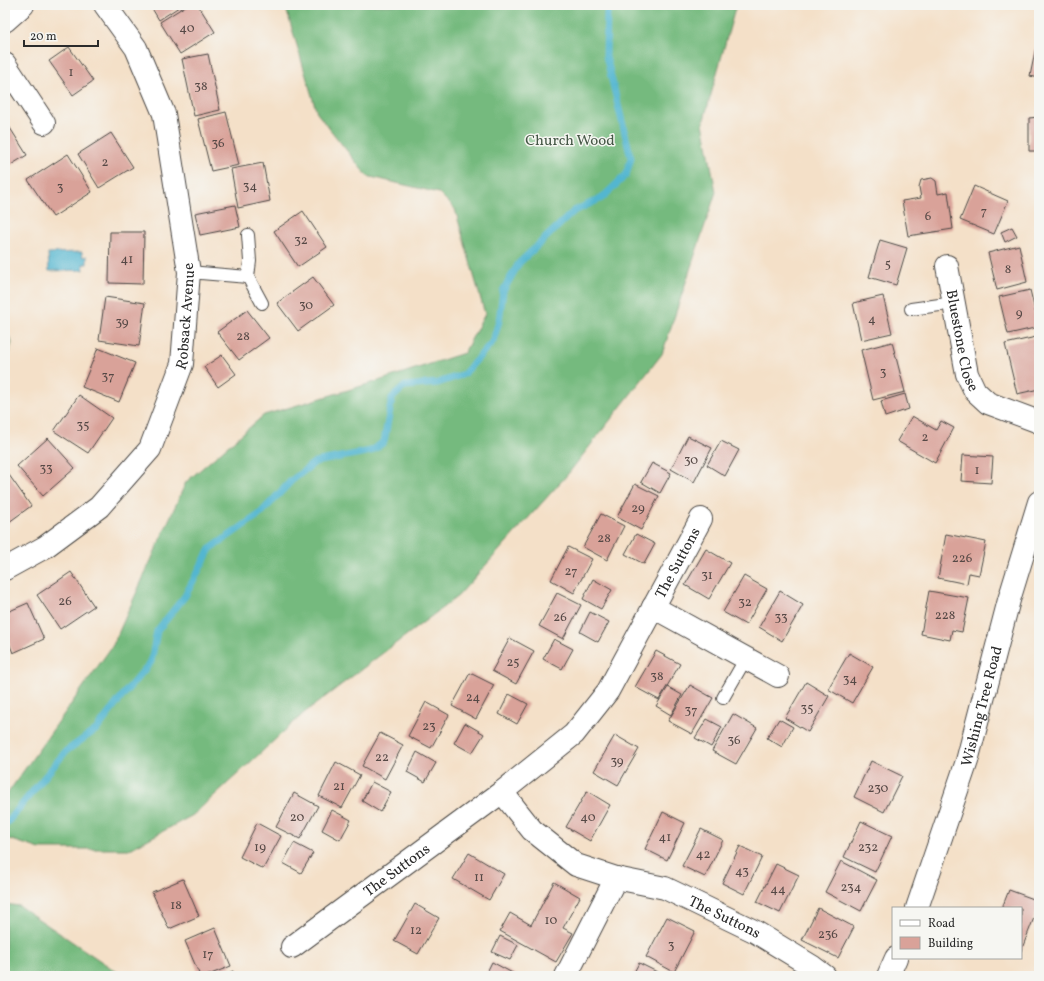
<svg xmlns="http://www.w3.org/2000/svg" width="1044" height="981" font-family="Vollkorn,serif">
  <rect width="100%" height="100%" fill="#f6f6f2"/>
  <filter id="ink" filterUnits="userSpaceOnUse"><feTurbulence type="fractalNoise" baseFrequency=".025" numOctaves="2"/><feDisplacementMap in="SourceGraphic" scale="8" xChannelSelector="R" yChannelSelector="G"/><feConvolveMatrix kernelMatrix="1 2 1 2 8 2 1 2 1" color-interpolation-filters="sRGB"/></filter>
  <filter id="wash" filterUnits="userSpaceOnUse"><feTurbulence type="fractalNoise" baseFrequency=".012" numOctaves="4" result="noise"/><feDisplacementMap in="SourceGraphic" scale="16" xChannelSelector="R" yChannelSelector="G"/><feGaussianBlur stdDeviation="0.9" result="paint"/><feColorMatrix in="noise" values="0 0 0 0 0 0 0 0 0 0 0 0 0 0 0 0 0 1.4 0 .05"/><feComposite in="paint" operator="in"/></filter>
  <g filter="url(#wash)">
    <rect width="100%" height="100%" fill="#f4e0c8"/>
    <!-- forest -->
    <g fill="#75ba7e" stroke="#507254">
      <path d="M 285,5 L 736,5 L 703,123 L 716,192 L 662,354 L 568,474 L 458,596 L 304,713 L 193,815 L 130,849 L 40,849 L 6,838 L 5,836 L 5,797 L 113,645 L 186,482 L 264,415 L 375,382 L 464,353 L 485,314 L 455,209 L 439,193 L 367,176 L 317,113 Z"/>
      <path d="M 5,328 L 12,343 L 5,364 Z"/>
      <path d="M 5,904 L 19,906 L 123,976 L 5,976 Z"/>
    </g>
    <!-- water -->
    <path fill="#52b6d0" stroke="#3e707e" d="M 82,252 L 83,257 L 87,256 L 87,264 L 83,264 L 84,270 L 49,271 L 48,253 Z"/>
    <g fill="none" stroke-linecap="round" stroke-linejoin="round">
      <!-- stream -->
      <path stroke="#52b6d0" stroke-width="7" d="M 5,825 L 66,751 L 97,729 L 127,690 L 151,662 L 157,631 L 185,596 L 210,549 L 260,514 L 291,481 L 315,462 L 371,451 L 384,442 L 392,398 L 405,386 L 438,383 L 464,374 L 493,341 L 499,321 L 503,291 L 519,263 L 574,211 L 602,198 L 626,175 L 631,158 L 606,56 L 607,13 L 609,5"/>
    </g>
    <g id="blocks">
      <!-- building -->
      <g fill="#d9a299">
        <path d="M 150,5 L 182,5 L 159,20 Z"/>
        <path d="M 187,5 L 198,5 L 215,32 L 180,54 L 160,22 Z"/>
        <path d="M 1037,42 L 1039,42 L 1039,78 L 1030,76 Z"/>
        <path d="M 69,47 L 93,81 L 73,95 L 49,61 Z"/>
        <path d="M 208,54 L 220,110 L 194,116 L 182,59 Z"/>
        <path d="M 226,112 L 239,165 L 211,171 L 198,119 Z"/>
        <path d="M 1039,117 L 1039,151 L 1029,151 L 1029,118 Z"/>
        <path d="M 5,120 L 27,155 L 9,166 L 5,160 Z"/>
        <path d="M 111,133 L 133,167 L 99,188 L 78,154 Z"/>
        <path d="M 68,154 L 92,192 L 53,217 L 28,180 Z"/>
        <path d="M 263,163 L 270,201 L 238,208 L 231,169 Z"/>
        <path d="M 932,178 L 936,181 L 938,194 L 948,192 L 953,229 L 908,236 L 902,201 L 921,198 L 919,187 L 921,180 Z"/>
        <path d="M 974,186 L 1008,201 L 994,234 L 960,220 Z"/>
        <path d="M 235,205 L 240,227 L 200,235 L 195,213 Z"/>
        <path d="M 303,211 L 327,247 L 298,267 L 274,231 Z"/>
        <path d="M 1012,227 L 1017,236 L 1005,242 L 1001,232 Z"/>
        <path d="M 110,232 L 144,232 L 143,284 L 109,283 Z"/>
        <path d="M 880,240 L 907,248 L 896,285 L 869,277 Z"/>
        <path d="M 1019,245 L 1027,282 L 997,290 L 988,253 Z"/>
        <path d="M 313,277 L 334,305 L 298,331 L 277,303 Z"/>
        <path d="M 1030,290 L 1039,327 L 1008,334 L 999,297 Z"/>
        <path d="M 883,296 L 892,333 L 861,340 L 853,303 Z"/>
        <path d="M 105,297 L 145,303 L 139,346 L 99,340 Z"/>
        <path d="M 247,310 L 269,338 L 239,360 L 217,332 Z"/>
        <path d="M 1036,337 L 1039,349 L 1039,389 L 1017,394 L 1005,344 Z"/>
        <path d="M 892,342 L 905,392 L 873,400 L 861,350 Z"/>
        <path d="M 98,348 L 135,363 L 119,402 L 82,387 Z"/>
        <path d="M 222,355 L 236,374 L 218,387 L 204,367 Z"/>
        <path d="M 905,394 L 909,409 L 885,417 L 881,401 Z"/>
        <path d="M 79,395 L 112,418 L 88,453 L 54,431 Z"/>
        <path d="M 912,416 L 936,430 L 941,421 L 954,428 L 935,463 L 897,441 Z"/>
        <path d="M 688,436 L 712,448 L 694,482 L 671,469 Z"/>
        <path d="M 48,438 L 75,468 L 43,496 L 17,466 Z"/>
        <path d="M 721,441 L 739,450 L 725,476 L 707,465 Z"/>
        <path d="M 963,455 L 993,457 L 991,483 L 961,481 Z"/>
        <path d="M 652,463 L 671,473 L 660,493 L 641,482 Z"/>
        <path d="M 9,475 L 31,506 L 5,525 L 5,477 Z"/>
        <path d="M 635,484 L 659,496 L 641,530 L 617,517 Z"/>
        <path d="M 601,514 L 624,526 L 607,560 L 583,547 Z"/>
        <path d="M 636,534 L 655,544 L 644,564 L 625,554 Z"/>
        <path d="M 946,534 L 986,542 L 979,575 L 969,573 L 967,584 L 938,578 Z"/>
        <path d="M 568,547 L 592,559 L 574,593 L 551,580 Z"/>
        <path d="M 706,549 L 730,563 L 709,599 L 685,585 Z"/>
        <path d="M 71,572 L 94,606 L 60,629 L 37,595 Z"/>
        <path d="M 744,576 L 767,589 L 746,625 L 723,612 Z"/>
        <path d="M 593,579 L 612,590 L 601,609 L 583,599 Z"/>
        <path d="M 780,591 L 803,605 L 782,641 L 759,627 Z"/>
        <path d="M 929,591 L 969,598 L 962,632 L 952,630 L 950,640 L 921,634 Z"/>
        <path d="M 557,593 L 581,605 L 563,639 L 539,626 Z"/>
        <path d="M 28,603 L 44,639 L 13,653 L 5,633 L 5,613 Z"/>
        <path d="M 590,612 L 609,622 L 598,642 L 580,632 Z"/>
        <path d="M 510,638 L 534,651 L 516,684 L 492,671 Z"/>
        <path d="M 554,639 L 573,649 L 562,669 L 543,659 Z"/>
        <path d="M 656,651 L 680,664 L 659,700 L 635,687 Z"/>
        <path d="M 849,653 L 873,667 L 852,703 L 828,689 Z"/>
        <path d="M 470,673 L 494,685 L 476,719 L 452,706 Z"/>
        <path d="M 806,682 L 829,696 L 808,732 L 785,718 Z"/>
        <path d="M 690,685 L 713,698 L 692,734 L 668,721 Z"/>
        <path d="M 668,687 L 682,695 L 671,715 L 656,706 Z"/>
        <path d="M 509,694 L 528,704 L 517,724 L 499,714 Z"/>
        <path d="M 426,702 L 449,715 L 431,748 L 408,736 Z"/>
        <path d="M 733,714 L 757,728 L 736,764 L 712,751 Z"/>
        <path d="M 707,719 L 722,727 L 711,747 L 695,738 Z"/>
        <path d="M 779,719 L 793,727 L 782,747 L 767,738 Z"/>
        <path d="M 465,723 L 484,734 L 472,753 L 454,743 Z"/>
        <path d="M 380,733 L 403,745 L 385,779 L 362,766 Z"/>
        <path d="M 615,735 L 639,749 L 618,785 L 594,771 Z"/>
        <path d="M 417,752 L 436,763 L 425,782 L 407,772 Z"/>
        <path d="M 871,761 L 902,776 L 884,812 L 854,797 Z"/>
        <path d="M 336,762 L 360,775 L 342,808 L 319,796 Z"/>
        <path d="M 372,782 L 391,792 L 380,812 L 362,801 Z"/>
        <path d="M 587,791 L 610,805 L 590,841 L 566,827 Z"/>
        <path d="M 294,793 L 318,806 L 300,839 L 276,827 Z"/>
        <path d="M 332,810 L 351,820 L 340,840 L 322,830 Z"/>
        <path d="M 663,812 L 685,823 L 667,860 L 645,849 Z"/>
        <path d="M 861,821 L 892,836 L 875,872 L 844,857 Z"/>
        <path d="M 257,823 L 281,836 L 263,869 L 240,857 Z"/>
        <path d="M 701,829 L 723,840 L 705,877 L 682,866 Z"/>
        <path d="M 294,843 L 313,853 L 301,873 L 283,863 Z"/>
        <path d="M 740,846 L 762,857 L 744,894 L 722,883 Z"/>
        <path d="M 469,853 L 504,874 L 489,900 L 453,879 Z"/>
        <path d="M 841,861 L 877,880 L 861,911 L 825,892 Z"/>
        <path d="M 776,864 L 799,875 L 780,913 L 757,902 Z"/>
        <path d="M 183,879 L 199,916 L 169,929 L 152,892 Z"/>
        <path d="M 554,882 L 580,897 L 563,928 L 573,933 L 556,962 L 500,931 L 510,913 L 531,925 Z"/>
        <path d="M 1009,890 L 1039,901 L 1039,905 L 1021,951 L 1021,908 L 1002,908 Z"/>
        <path d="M 415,904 L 439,918 L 418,954 L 394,941 Z"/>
        <path d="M 818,908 L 854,927 L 838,958 L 802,940 Z"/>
        <path d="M 667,917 L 695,931 L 674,972 L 646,957 Z"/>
        <path d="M 215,928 L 231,966 L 206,976 L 200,976 L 185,941 Z"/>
        <path d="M 500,936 L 518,945 L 510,960 L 492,952 Z"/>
        <path d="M 492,962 L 518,976 L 485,976 Z"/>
        <path d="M 639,963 L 665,976 L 632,976 Z"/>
        <path d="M 233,971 L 235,976 L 222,976 Z"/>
      </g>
    </g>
  </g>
  <g filter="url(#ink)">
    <use href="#blocks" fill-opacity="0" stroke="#494643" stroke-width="1"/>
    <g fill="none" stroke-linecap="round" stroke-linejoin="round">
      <!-- lane casing -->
      <g stroke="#494643" stroke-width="14">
        <g id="lane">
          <path d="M 248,235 L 250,261 L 248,277 L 262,303"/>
          <path d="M 189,272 L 248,277"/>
          <path d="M 911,309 L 954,303"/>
          <path d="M 723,698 L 746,658"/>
        </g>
      </g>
      <!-- street casing -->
      <g stroke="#494643" stroke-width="24">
        <g id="street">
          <path d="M 5,21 L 23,5"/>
          <path d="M 5,64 L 44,123"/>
          <path id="s1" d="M 947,266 L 967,374 L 975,391 L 988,403 L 1039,422"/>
          <path id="s2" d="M 5,569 L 45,547 L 99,507 L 150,449 L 182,364 L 189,272 L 164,114 L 136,48 L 105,5"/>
          <path d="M 653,607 L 778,676"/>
          <path id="s3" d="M 502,792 L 532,830 L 576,865 L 616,878 L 665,888 L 754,931 L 813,967 L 825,976"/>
          <path id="s4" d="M 917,908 L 967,761 L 1009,600 L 1039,502"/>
          <path id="s5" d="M 292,947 L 502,792 L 574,734 L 608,691 L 701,519"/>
          <path d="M 566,976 L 616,878"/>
          <path d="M 888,976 L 896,958"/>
        </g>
      </g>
      <!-- lane -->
      <use href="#lane" stroke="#fff" stroke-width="12"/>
      <!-- street -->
      <use href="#street" stroke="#fff" stroke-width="22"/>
    </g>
  </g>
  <g text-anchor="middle" stroke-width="3" stroke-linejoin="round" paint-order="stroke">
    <!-- number labels -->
    <g font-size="13" fill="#564946">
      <text x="187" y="32">40</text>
      <text x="71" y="76">1</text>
      <text x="201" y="90">38</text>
      <text x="218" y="147">36</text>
      <text x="105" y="166">2</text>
      <text x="250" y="190">34</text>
      <text x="60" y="191">3</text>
      <text x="984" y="215">7</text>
      <text x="928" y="220">6</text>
      <text x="301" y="244">32</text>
      <text x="127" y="263">41</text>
      <text x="888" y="268">5</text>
      <text x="1008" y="273">8</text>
      <text x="306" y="309">30</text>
      <text x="1019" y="317">9</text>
      <text x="872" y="323">4</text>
      <text x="122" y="326">39</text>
      <text x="243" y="340">28</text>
      <text x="883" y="376">3</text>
      <text x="108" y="380">37</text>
      <text x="83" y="429">35</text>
      <text x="925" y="441">2</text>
      <text x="691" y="464">30</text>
      <text x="46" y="472">33</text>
      <text x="977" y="474">1</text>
      <text x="638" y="512">29</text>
      <text x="604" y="542">28</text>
      <text x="962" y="562">226</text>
      <text x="571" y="575">27</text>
      <text x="707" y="579">31</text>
      <text x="65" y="605">26</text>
      <text x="745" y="606">32</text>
      <text x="945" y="619">228</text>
      <text x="560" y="621">26</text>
      <text x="781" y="621">33</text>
      <text x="513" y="666">25</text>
      <text x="657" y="680">38</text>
      <text x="850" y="683">34</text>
      <text x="473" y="701">24</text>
      <text x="807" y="712">35</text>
      <text x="691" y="714">37</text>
      <text x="429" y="730">23</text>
      <text x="734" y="744">36</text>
      <text x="382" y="761">22</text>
      <text x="617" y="765">39</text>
      <text x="339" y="790">21</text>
      <text x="878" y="792">230</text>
      <text x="297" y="821">20</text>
      <text x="588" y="821">40</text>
      <text x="665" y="841">41</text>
      <text x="260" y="851">19</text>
      <text x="868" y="851">232</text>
      <text x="703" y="858">42</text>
      <text x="742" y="875">43</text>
      <text x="479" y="881">11</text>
      <text x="851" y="891">234</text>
      <text x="778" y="893">44</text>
      <text x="176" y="909">18</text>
      <text x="551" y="924">10</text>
      <text x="416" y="934">12</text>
      <text x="828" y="938">236</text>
      <text x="671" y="949">3</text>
      <text x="208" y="958">17</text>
    </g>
    <!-- park labels -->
    <g font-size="15" fill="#455746" stroke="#f6f6f2">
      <text x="570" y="145">Church Wood</text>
    </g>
    <!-- street labels -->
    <g font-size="15" fill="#2b2b2b" stroke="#f6f6f2">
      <text dy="5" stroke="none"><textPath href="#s2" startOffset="329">Robsack Avenue</textPath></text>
      <text dy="5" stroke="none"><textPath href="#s1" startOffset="76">Bluestone Close</textPath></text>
      <text dy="5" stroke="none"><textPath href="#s5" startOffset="554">The Suttons</textPath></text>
      <text dy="5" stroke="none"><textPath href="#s4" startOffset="212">Wishing Tree Road</textPath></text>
      <text dy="5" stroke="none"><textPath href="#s5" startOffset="130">The Suttons</textPath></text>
      <text dy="5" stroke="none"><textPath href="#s3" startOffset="263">The Suttons</textPath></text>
    </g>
  </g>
  <!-- margin -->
  <rect width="1044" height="981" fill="none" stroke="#f6f6f2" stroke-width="20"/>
  <!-- legend -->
  <rect x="892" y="907" width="130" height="52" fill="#f6f6f2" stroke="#a5a5a2"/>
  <rect x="900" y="920" width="20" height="6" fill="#ffffff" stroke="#a5a5a2"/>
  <text x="928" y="927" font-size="12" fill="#2b2b2b">Road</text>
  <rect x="900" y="937" width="20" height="12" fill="#d9a299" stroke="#a5a5a2"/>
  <text x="928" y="947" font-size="12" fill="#2b2b2b">Building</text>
  <!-- scale -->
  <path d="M24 40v6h74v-6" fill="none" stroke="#2b2b2b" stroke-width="2"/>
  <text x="30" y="40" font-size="12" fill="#2b2b2b" stroke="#f6f6f2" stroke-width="3" paint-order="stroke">20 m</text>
</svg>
